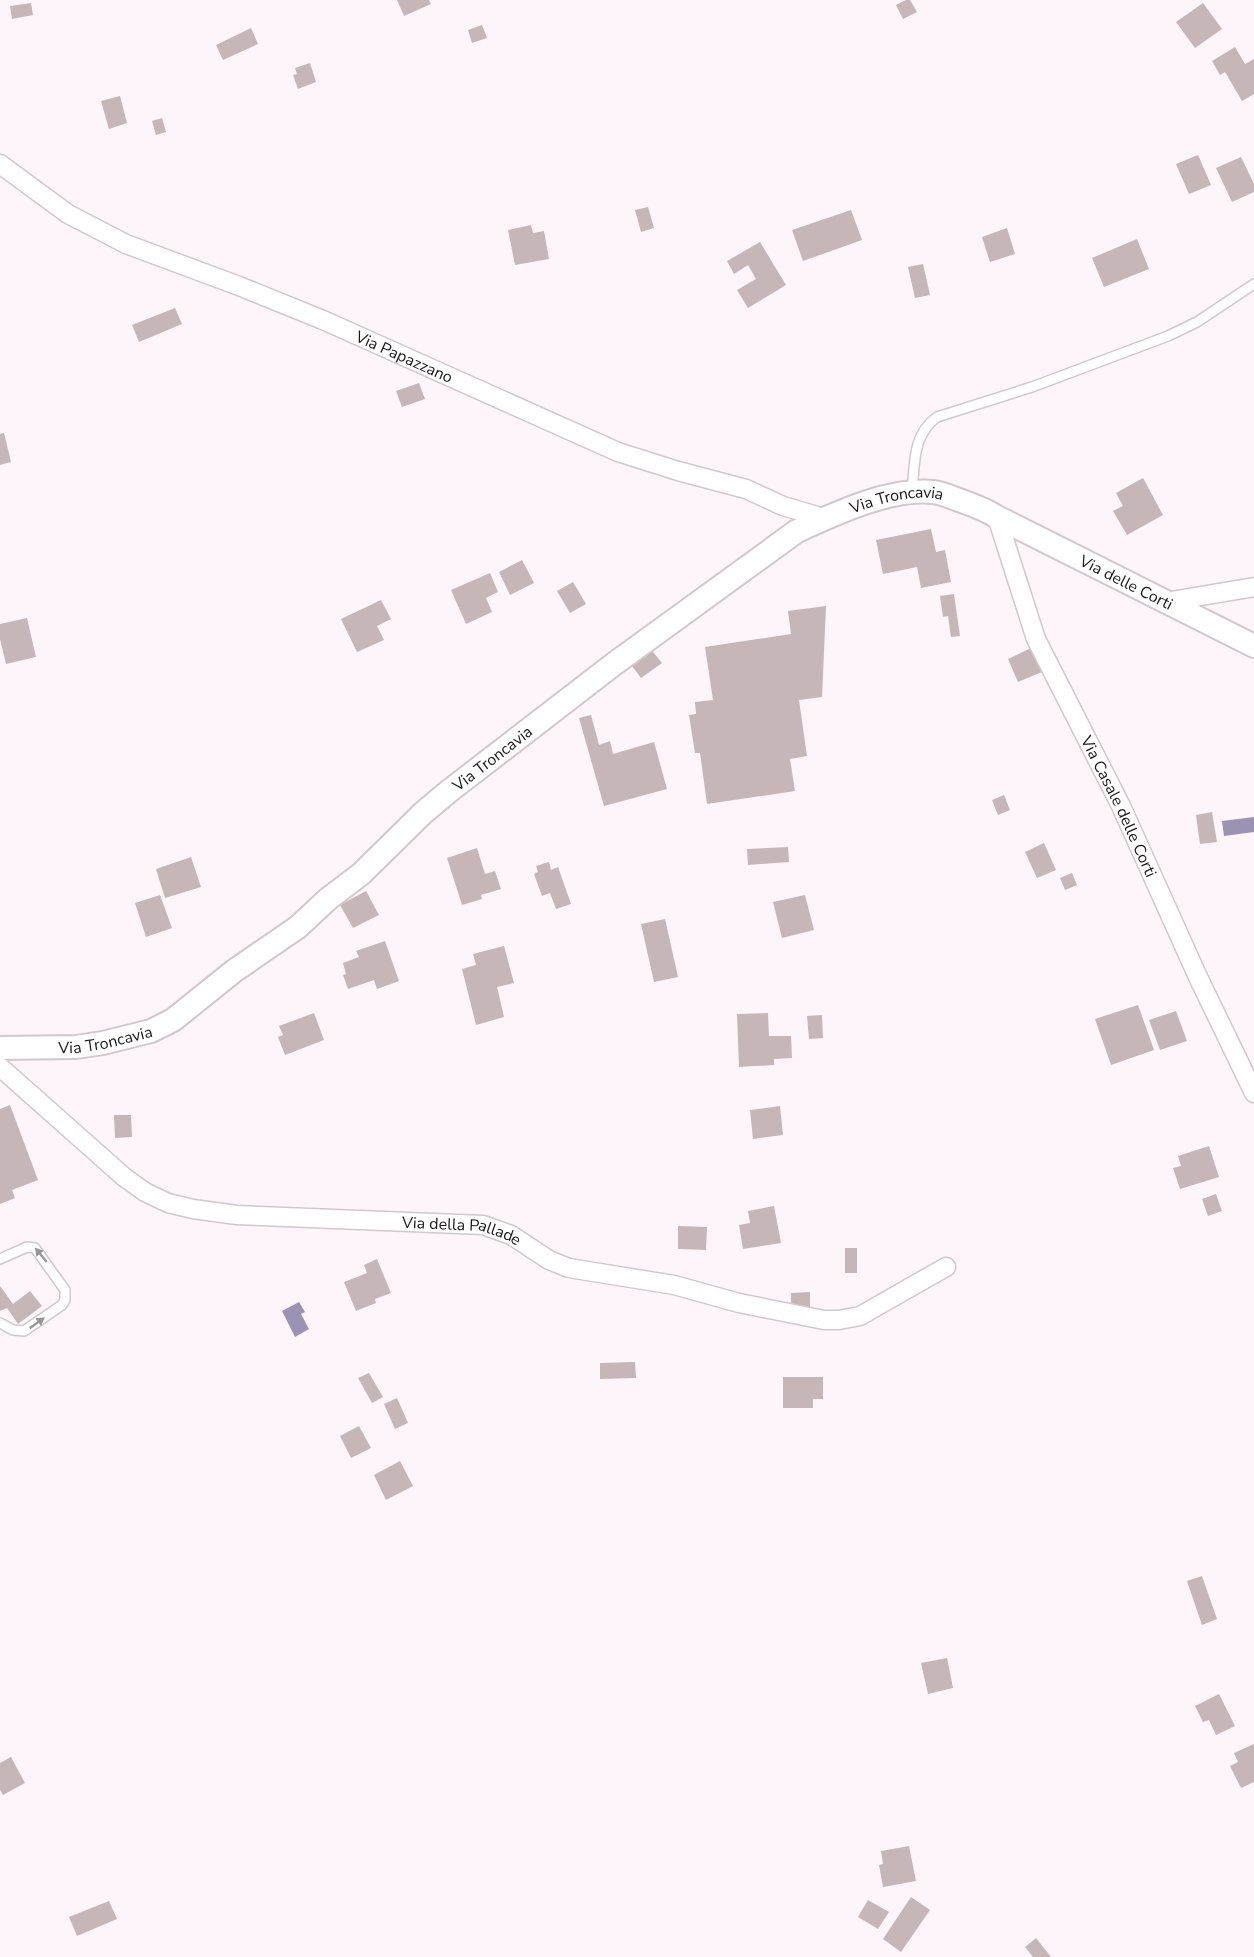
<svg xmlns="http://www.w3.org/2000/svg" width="1254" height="1957" font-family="'Nunito Sans',sans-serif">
  <rect width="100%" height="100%" fill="#fdf5f9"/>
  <!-- water -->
  <g fill="#9c92b3">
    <path d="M 1254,817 L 1254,832 L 1224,836 L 1222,821 Z"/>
    <path d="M 299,1302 L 305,1312 L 301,1314 L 309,1329 L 295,1337 L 282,1311 Z"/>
  </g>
  <!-- building -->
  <g fill="#c6b6b8">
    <path d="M 397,0 L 429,0 L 431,4 L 404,16 Z"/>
    <path d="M 906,0 L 910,0 L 917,12 L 903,19 L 896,5 Z"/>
    <path d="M 31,3 L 33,15 L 12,19 L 10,6 Z"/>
    <path d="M 1203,3 L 1222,29 L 1195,48 L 1176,22 Z"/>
    <path d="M 482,25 L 487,38 L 472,43 L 468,30 Z"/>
    <path d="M 251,28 L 258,44 L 223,60 L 216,45 Z"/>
    <path d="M 1235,47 L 1245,64 L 1254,59 L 1254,94 L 1242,101 L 1225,72 L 1220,75 L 1212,61 Z"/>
    <path d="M 310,63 L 316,82 L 298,89 L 293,75 L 297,74 L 295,68 Z"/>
    <path d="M 120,96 L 127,123 L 109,129 L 101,101 Z"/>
    <path d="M 162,118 L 166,132 L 156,135 L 152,121 Z"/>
    <path d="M 1198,155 L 1211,185 L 1189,194 L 1176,164 Z"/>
    <path d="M 1241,157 L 1254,184 L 1254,192 L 1232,202 L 1216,168 Z"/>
    <path d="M 648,207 L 654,228 L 641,232 L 635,210 Z"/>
    <path d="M 851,210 L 862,240 L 803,261 L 792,230 Z"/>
    <path d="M 531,225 L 533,233 L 544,231 L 549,259 L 515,265 L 508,230 Z"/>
    <path d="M 1007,228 L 1015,254 L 990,262 L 982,237 Z"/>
    <path d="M 1137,239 L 1149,269 L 1104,287 L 1092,258 Z"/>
    <path d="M 760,242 L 786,285 L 748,308 L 737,290 L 756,279 L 748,265 L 734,274 L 727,261 Z"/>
    <path d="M 923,264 L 930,295 L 915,298 L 908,267 Z"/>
    <path d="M 175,308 L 182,324 L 139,342 L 132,325 Z"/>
    <path d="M 419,383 L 425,399 L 402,407 L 396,391 Z"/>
    <path d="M 4,433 L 11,462 L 0,465 L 0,434 Z"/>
    <path d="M 1143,478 L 1163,515 L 1127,535 L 1113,511 L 1123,506 L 1116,493 Z"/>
    <path d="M 931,529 L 936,552 L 945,550 L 951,582 L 921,588 L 917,567 L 883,574 L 876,540 Z"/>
    <path d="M 522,560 L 534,583 L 510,595 L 499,572 Z"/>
    <path d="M 490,573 L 498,592 L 486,598 L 492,612 L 466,624 L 451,590 Z"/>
    <path d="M 573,582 L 586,604 L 570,613 L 557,591 Z"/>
    <path d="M 954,594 L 960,636 L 951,637 L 948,616 L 943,617 L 940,596 Z"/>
    <path d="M 381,600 L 391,619 L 377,626 L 384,640 L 357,652 L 341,619 Z"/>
    <path d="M 826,606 L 822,697 L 799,700 L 807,756 L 790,759 L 795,791 L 707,804 L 700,753 L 695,753 L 689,715 L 696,714 L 695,702 L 713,700 L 705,647 L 791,634 L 788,611 Z"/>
    <path d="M 27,618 L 36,657 L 6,664 L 0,639 L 0,624 Z"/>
    <path d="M 649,647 L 662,663 L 641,678 L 629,662 Z"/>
    <path d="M 1031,648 L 1042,672 L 1018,682 L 1008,659 Z"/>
    <path d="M 591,715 L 599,745 L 610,741 L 613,754 L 654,742 L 667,789 L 604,806 L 579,718 Z"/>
    <path d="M 1004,795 L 1010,810 L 998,815 L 992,800 Z"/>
    <path d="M 1212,812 L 1217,842 L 1200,844 L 1196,815 Z"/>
    <path d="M 1044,843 L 1056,870 L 1037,878 L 1025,852 Z"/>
    <path d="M 788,847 L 789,862 L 748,865 L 747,849 Z"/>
    <path d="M 477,848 L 485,874 L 495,871 L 501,889 L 481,895 L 482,899 L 462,905 L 447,858 Z"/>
    <path d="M 191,857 L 201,887 L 165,898 L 156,869 Z"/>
    <path d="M 549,862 L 551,870 L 558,867 L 571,904 L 556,909 L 550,893 L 542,896 L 534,874 L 538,872 L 536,866 Z"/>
    <path d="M 1072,873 L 1077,885 L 1065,890 L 1060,878 Z"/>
    <path d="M 366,891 L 379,915 L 353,928 L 340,905 Z"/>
    <path d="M 160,895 L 172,928 L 146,937 L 135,903 Z"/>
    <path d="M 805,895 L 814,930 L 782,938 L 773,902 Z"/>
    <path d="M 665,919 L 678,977 L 654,982 L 641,924 Z"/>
    <path d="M 385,941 L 399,981 L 377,989 L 374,980 L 348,989 L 343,975 L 346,974 L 343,963 L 359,957 L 356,951 Z"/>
    <path d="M 504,946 L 514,983 L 497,987 L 504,1017 L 476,1025 L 462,969 L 476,965 L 473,954 Z"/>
    <path d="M 1138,1005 L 1154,1050 L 1111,1065 L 1095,1019 Z"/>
    <path d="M 1176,1011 L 1187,1041 L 1160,1050 L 1149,1020 Z"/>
    <path d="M 314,1013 L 324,1040 L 285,1055 L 278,1037 L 283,1035 L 279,1026 Z"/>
    <path d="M 768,1013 L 769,1036 L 791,1036 L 792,1058 L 774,1059 L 774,1065 L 739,1067 L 737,1014 Z"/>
    <path d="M 822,1015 L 823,1038 L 809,1039 L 807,1016 Z"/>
    <path d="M 10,1105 L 38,1180 L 12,1190 L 15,1198 L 0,1204 L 0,1109 Z"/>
    <path d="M 780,1106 L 783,1135 L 753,1139 L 750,1110 Z"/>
    <path d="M 114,1115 L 131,1115 L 132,1137 L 115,1138 Z"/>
    <path d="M 1209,1146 L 1219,1177 L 1180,1189 L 1173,1168 L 1181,1166 L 1178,1156 Z"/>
    <path d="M 1216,1194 L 1222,1211 L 1208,1216 L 1202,1199 Z"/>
    <path d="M 774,1206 L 781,1243 L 743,1249 L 739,1225 L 750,1223 L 748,1211 Z"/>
    <path d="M 678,1226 L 707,1227 L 706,1250 L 678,1249 Z"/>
    <rect x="845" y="1248" width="12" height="25"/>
    <path d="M 377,1259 L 391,1293 L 375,1299 L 376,1303 L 356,1311 L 344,1282 L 367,1273 L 364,1265 Z"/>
    <path d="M 0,1286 L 13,1304 L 30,1291 L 42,1306 L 18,1324 L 7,1308 L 0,1311 Z"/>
    <path d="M 810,1292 L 810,1310 L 791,1311 L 791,1293 Z"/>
    <path d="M 635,1362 L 636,1378 L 600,1379 L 600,1363 Z"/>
    <path d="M 369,1373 L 383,1397 L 372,1403 L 358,1378 Z"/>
    <path d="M 783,1377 L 823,1377 L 823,1399 L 813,1399 L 813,1408 L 783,1408 Z"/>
    <path d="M 397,1398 L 408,1423 L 395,1429 L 384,1404 Z"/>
    <path d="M 359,1426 L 371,1448 L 351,1458 L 340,1436 Z"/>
    <path d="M 400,1461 L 413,1486 L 386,1500 L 374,1475 Z"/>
    <path d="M 1202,1576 L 1217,1619 L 1202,1625 L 1187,1581 Z"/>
    <path d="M 947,1658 L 953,1688 L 928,1694 L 921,1663 Z"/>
    <path d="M 1219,1694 L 1235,1726 L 1216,1735 L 1209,1720 L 1203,1722 L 1195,1706 Z"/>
    <path d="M 1254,1744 L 1254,1782 L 1241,1788 L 1230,1766 L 1238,1762 L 1234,1753 Z"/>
    <path d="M 11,1757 L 25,1783 L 3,1795 L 0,1790 L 0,1763 Z"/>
    <path d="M 909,1846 L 916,1881 L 883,1887 L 879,1865 L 883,1864 L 881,1851 Z"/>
    <path d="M 911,1897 L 930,1910 L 901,1952 L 883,1939 Z"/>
    <path d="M 868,1900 L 889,1912 L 878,1929 L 858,1917 Z"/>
    <path d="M 109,1901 L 117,1919 L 77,1936 L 69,1917 Z"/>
    <path d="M 1036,1938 L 1051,1957 L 1033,1957 L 1025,1947 Z"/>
  </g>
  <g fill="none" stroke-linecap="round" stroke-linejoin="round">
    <!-- service casing -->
    <g stroke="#d4c6cd" stroke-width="12">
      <g id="service">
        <path d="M 912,491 C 915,464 912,435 937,417 L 1032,387 L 1168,336 L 1197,322 L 1254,284"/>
        <path d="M 0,1259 L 27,1247 L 35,1248 L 65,1290 L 65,1300 L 62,1305 L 24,1331 L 13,1330 L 0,1323"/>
      </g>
    </g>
    <!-- minor casing -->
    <g stroke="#d4c6cd" stroke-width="21">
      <g id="minor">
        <path id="s1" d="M 0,164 L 68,214 L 126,244 L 239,286 L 323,320 L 618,452 L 678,471 L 746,489 L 783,506 L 814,515 L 822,520"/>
        <path id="s2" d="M 997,517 L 1036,639 L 1121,806 L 1198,977 L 1254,1093"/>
        <path d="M 1165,602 L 1254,587"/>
        <path id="s3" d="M 0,1067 L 124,1177 L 145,1192 L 168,1203 L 193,1209 L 237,1215 L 483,1225 L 511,1235 L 549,1260 L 569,1268 L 674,1285 L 739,1303 L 824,1320 L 839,1320 L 860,1316 L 946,1267"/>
      </g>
    </g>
    <!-- tertiary casing -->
    <g stroke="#d4c6cd" stroke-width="26">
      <g id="tertiary">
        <path id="s4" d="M 0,1048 L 76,1047 L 103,1043 L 151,1031 L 173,1020 L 234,971 L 298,927 L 328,899 L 361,874 L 423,813 L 448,792 L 614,664 L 797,531 C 837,513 889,488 933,492 C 942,493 951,497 959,500 C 973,505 985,509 997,517 L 1254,646"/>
      </g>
    </g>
    <!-- service -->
    <use href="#service" stroke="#fff" stroke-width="9"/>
    <!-- minor -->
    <use href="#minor" stroke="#fff" stroke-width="18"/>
    <!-- tertiary -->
    <use href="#tertiary" stroke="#fff" stroke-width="22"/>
  </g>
  <!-- one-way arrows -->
  <defs><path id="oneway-solid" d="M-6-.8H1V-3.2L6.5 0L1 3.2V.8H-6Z" transform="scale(1.5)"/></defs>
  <g fill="#989798">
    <use href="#oneway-solid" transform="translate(41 1255) rotate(-129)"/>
    <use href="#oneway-solid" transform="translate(37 1323) rotate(-36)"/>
  </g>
  <g text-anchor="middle" stroke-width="5" stroke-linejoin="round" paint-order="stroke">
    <!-- street labels -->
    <g font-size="16" fill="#1b1719" stroke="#fdf5f9">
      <text dy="6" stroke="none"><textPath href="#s1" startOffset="450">Via Papazzano</textPath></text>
      <text dy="6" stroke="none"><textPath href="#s4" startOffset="1077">Via Troncavia</textPath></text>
      <text dy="6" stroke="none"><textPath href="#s4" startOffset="1328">Via delle Corti</textPath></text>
      <text dy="6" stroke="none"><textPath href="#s4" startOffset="591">Via Troncavia</textPath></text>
      <text dy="6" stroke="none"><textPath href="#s2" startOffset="315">Via Casale delle Corti</textPath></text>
      <text dy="6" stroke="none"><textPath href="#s4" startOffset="106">Via Troncavia</textPath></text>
      <text dy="6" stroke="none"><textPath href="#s3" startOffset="513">Via della Pallade</textPath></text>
    </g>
  </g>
</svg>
